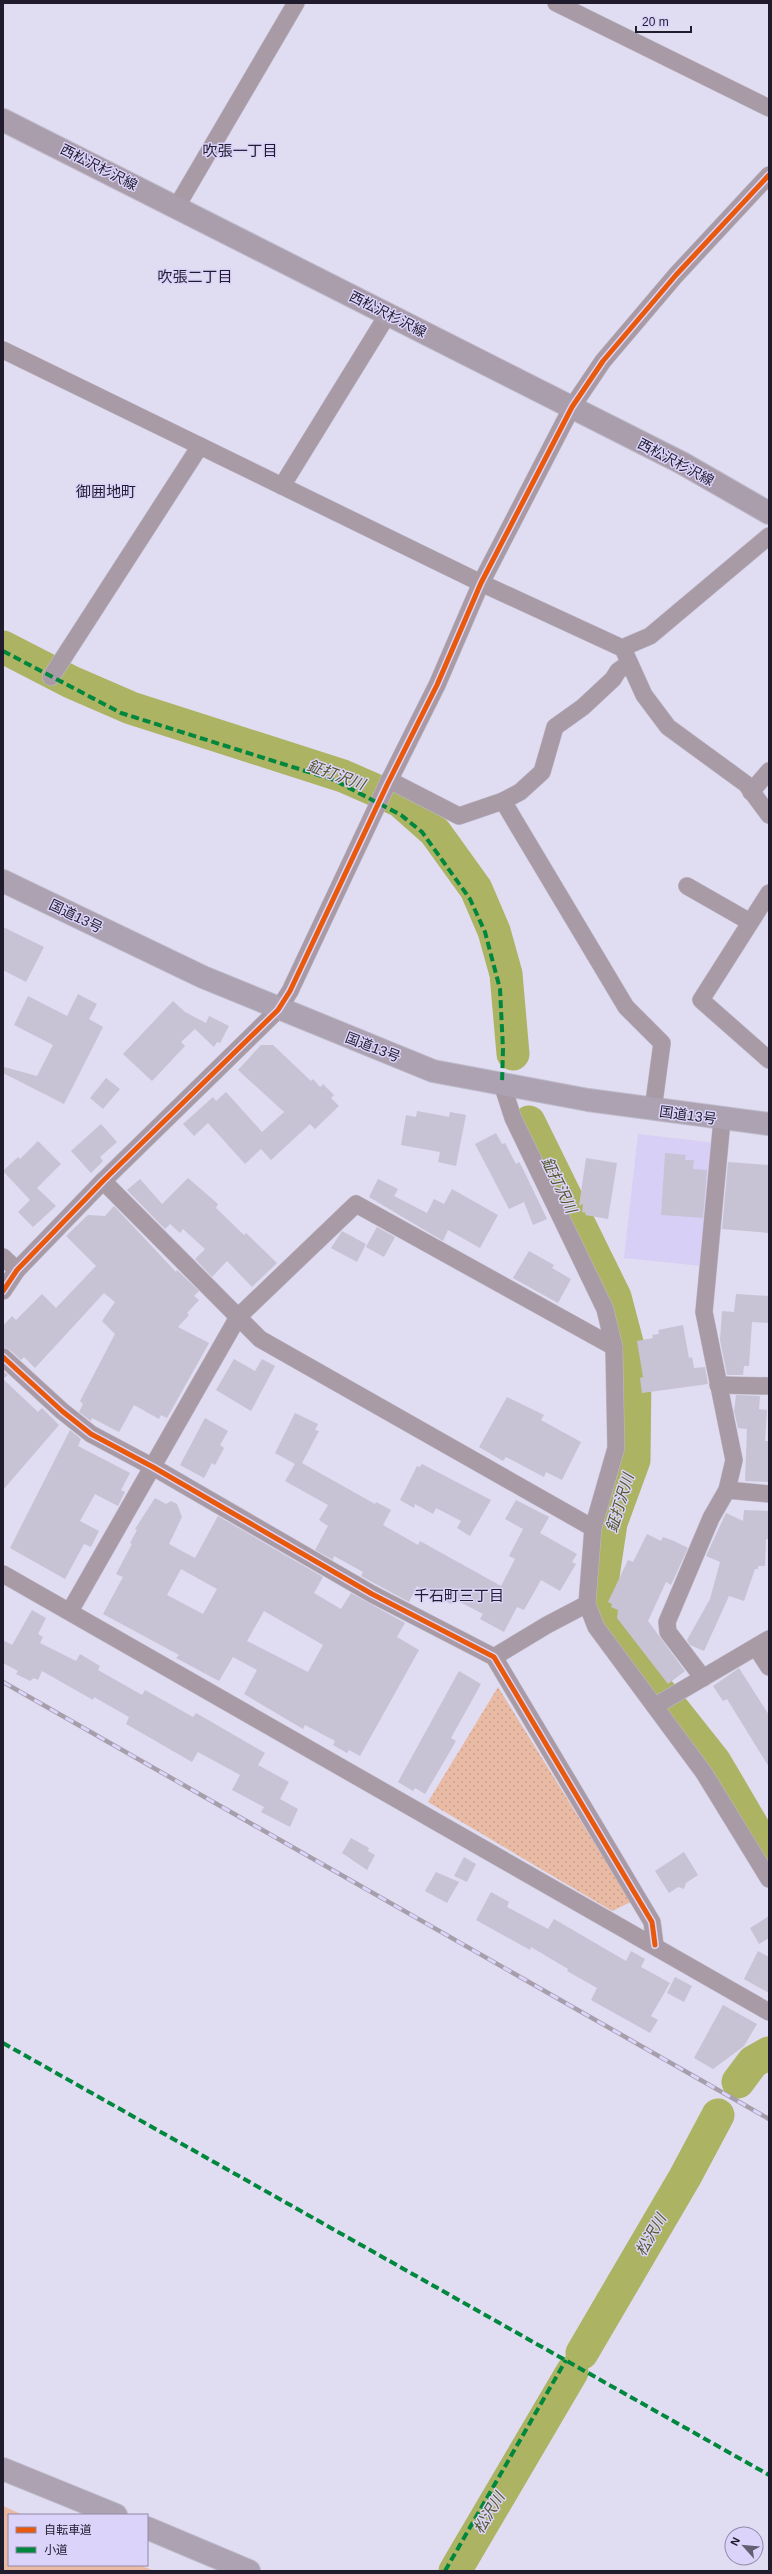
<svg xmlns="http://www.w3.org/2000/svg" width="772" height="2574" font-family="Helvetica,'Noto Sans JP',sans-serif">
  <defs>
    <pattern id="park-dots" width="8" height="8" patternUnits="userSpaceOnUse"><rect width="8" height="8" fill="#e9baa4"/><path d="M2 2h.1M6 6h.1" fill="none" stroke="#c89f8e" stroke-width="1.8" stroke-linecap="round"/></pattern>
  </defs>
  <rect width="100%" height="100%" fill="#e0dcf1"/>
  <!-- built -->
  <path fill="#d8cff6" d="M 638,1134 L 716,1143 L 702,1266 L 624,1258 Z"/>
  <!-- grass -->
  <path fill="#e9baa4" d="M 3,2506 L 23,2515 L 9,2515 L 9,2565 L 140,2565 L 154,2571 L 3,2571 Z"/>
  <!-- park -->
  <path fill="url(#park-dots)" d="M 498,1687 L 631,1902 L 612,1911 L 428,1802 Z"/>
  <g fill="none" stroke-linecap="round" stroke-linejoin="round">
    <!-- river -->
    <g stroke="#acb363" stroke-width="33">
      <path d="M 3,647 L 71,682 L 131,708 L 343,776 L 400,801 L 435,832 L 476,889 L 494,931 L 506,974 L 513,1054"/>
      <path d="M 529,1122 L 615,1297 L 635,1373 L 634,1460 L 611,1523 L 600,1596 L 608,1627 L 715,1762 L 769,1854"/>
      <path d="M 738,2082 L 753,2062 L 769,2053"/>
      <path d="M 582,2353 L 685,2177 L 718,2115"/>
      <path d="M 455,2571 L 572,2372"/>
    </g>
  </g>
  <!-- building -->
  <g fill="#c7c3d5" fill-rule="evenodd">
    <path d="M 3,927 L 44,947 L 26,982 L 3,970 Z"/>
    <path d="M 78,994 L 97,1004 L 89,1019 L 103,1027 L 64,1104 L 3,1073 L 3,1070 L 4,1067 L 37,1076 L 53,1045 L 14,1025 L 28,996 L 67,1016 Z"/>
    <path d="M 173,1001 L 185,1012 L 206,1023 L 209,1016 L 229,1026 L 220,1043 L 217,1042 L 214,1047 L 195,1029 L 181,1042 L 185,1046 L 152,1081 L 123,1054 Z"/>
    <path d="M 261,1045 L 273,1045 L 311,1081 L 313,1079 L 320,1087 L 323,1084 L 334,1095 L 331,1098 L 339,1106 L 315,1129 L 310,1124 L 271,1160 L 261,1149 L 245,1164 L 208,1123 L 194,1136 L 183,1124 L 213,1097 L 216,1101 L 226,1092 L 262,1132 L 284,1112 L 238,1070 Z"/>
    <path d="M 106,1078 L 120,1089 L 103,1109 L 90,1098 Z"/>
    <path d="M 417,1111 L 449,1117 L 450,1112 L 466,1115 L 456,1166 L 438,1162 L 440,1152 L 401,1145 L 406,1115 L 416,1117 Z"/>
    <path d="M 101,1124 L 117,1142 L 100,1157 L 103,1161 L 91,1173 L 71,1151 Z"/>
    <path d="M 496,1133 L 502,1144 L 505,1143 L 516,1164 L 519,1162 L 522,1167 L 547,1219 L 533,1225 L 524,1202 L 509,1209 L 475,1144 Z"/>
    <path d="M 38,1141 L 61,1164 L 37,1188 L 56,1206 L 33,1227 L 18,1212 L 30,1200 L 3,1171 L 18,1157 L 20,1159 Z"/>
    <path d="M 665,1153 L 686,1155 L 685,1160 L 694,1160 L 693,1169 L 707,1170 L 703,1218 L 661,1215 Z"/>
    <path d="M 586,1158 L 617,1163 L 608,1219 L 585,1215 L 586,1213 L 582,1212 L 583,1204 L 579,1206 Z"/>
    <path d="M 728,1162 L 769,1165 L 769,1233 L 722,1229 Z"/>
    <path d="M 188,1178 L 218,1204 L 216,1208 L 244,1235 L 246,1233 L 277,1263 L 252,1287 L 227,1261 L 212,1277 L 195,1259 L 205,1249 L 183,1229 L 180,1233 L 170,1224 L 165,1229 L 127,1190 L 140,1179 L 162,1204 Z"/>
    <path d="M 378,1179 L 398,1189 L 391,1202 L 394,1196 L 427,1213 L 434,1199 L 444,1204 L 452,1189 L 498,1215 L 480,1248 L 448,1230 L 443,1241 L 369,1197 Z"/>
    <path d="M 114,1206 L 176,1272 L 177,1270 L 199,1291 L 194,1296 L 199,1300 L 187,1313 L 189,1315 L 178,1327 L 209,1343 L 167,1418 L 161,1415 L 159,1419 L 134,1405 L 119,1432 L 92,1418 L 91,1421 L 79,1412 L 83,1404 L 80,1401 L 115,1334 L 102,1321 L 115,1302 L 104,1293 L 35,1368 L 24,1357 L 21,1360 L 10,1350 L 3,1347 L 3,1326 L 12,1316 L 16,1320 L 42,1294 L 56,1308 L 96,1266 L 66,1236 L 88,1215 L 105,1216 Z"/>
    <path d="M 377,1227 L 395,1237 L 384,1257 L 366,1247 Z"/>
    <path d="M 342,1231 L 366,1244 L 357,1262 L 331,1248 Z"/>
    <path d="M 529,1251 L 554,1265 L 552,1268 L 571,1279 L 558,1303 L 513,1278 Z"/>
    <path d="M 736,1294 L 769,1296 L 769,1323 L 752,1322 L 749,1366 L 744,1366 L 743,1375 L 727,1375 L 720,1340 L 722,1311 L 734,1312 Z"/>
    <path d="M 683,1325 L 689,1358 L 692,1357 L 694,1368 L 705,1367 L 708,1384 L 642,1393 L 640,1378 L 643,1377 L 637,1341 L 653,1338 L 652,1335 L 659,1334 L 658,1330 Z"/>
    <path d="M 234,1359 L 255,1371 L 262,1359 L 275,1366 L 251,1411 L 216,1390 Z"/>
    <path d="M 3,1371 L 8,1375 L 3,1379 L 38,1412 L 42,1408 L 59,1425 L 3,1490 Z"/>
    <path d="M 736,1395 L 760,1396 L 759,1409 L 767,1410 L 765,1441 L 769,1441 L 769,1482 L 745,1481 L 747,1429 L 738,1428 L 734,1411 Z"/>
    <path d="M 507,1397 L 544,1415 L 541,1420 L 581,1442 L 562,1480 L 546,1472 L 544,1477 L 506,1457 L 503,1461 L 479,1447 Z"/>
    <path d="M 295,1413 L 318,1424 L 315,1430 L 319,1431 L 302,1463 L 375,1504 L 376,1502 L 391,1510 L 383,1525 L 418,1545 L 420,1541 L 501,1586 L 515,1559 L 509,1556 L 523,1529 L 505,1519 L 516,1500 L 549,1517 L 540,1533 L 577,1554 L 572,1562 L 576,1564 L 560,1591 L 541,1580 L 524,1610 L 517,1607 L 504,1632 L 480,1619 L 483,1614 L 454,1599 L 451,1604 L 417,1586 L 409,1602 L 361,1576 L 363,1572 L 334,1556 L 333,1560 L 315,1550 L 328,1526 L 319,1520 L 328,1505 L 285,1481 L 295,1464 L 275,1453 Z"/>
    <path d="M 205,1418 L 228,1431 L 220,1445 L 224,1448 L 215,1465 L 212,1463 L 204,1478 L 180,1465 Z"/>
    <path d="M 70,1430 L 81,1439 L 78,1446 L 130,1473 L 121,1490 L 125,1492 L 118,1506 L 95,1494 L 80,1521 L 99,1531 L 91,1547 L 84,1544 L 65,1579 L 10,1548 Z"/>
    <path d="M 422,1464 L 491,1500 L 470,1536 L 457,1528 L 461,1521 L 436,1508 L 433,1514 L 415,1504 L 414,1508 L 400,1500 L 417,1466 L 420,1467 Z"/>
    <path d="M 155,1498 L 166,1504 L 171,1501 L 177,1504 L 182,1517 L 169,1544 L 195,1558 L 218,1516 L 323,1577 L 314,1593 L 341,1609 L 351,1593 L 405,1623 L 397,1637 L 419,1650 L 360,1756 L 349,1750 L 347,1753 L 333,1745 L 335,1741 L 305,1725 L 303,1729 L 244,1694 L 257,1670 L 233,1657 L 219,1681 L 176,1658 L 179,1655 L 103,1614 L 123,1577 L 116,1574 L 132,1544 L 130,1543 L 137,1530 L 135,1529 ZM 181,1569 L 217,1589 L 203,1614 L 167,1595 ZM 264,1611 L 323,1645 L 308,1672 L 247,1641 Z"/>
    <path d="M 744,1510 L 769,1511 L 769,1539 L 766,1539 L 765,1566 L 758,1566 L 758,1569 L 755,1569 L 744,1601 L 729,1596 L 704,1651 L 690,1645 L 687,1640 L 710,1599 L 720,1562 L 706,1556 L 726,1513 L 743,1521 Z"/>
    <path d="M 647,1534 L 661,1541 L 663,1537 L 674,1541 L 688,1548 L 671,1585 L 666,1582 L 648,1621 L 685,1671 L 668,1684 L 617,1618 L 618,1610 L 611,1607 L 612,1604 L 608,1602 L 628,1560 L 633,1562 Z"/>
    <path d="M 32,1610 L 46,1618 L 38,1634 L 43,1637 L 40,1643 L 76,1661 L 80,1654 L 100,1666 L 98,1670 L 142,1695 L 145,1690 L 193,1717 L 196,1713 L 265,1753 L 258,1765 L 289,1782 L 280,1799 L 298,1809 L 290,1827 L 261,1812 L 264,1807 L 232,1790 L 240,1775 L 198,1752 L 192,1762 L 126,1724 L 129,1717 L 94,1697 L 93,1700 L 42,1671 L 38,1680 L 34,1678 L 30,1681 L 16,1674 L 18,1671 L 3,1663 L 3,1640 L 12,1645 Z"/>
    <path d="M 739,1668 L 769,1715 L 769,1767 L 727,1699 L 723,1701 L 713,1686 Z"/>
    <path d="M 459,1671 L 481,1684 L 451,1738 L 456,1741 L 425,1794 L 415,1788 L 413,1791 L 398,1782 Z"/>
    <path d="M 351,1838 L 369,1848 L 368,1851 L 375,1855 L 367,1870 L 342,1853 Z"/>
    <path d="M 684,1852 L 698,1875 L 686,1883 L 684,1889 L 678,1887 L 669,1893 L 655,1871 Z"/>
    <path d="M 464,1857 L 476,1864 L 467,1882 L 454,1876 Z"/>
    <path d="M 436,1872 L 459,1882 L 447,1903 L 425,1891 Z"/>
    <path d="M 491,1892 L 509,1902 L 507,1907 L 548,1929 L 554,1919 L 626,1961 L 631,1951 L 645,1959 L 641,1967 L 670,1983 L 651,2016 L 658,2020 L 650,2033 L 591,2000 L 597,1988 L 567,1971 L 568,1969 L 531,1947 L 530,1950 L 476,1920 Z"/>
    <path d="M 769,1916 L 769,1938 L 759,1944 L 750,1928 Z"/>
    <path d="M 758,1951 L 769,1957 L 769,1993 L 744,1979 Z"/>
    <path d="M 675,1977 L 692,1986 L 684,2002 L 667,1993 Z"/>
    <path d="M 723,2005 L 757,2024 L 744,2046 L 713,2069 L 694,2058 Z"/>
  </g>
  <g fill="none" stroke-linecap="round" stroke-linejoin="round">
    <!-- minor casing -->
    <g stroke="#bebbcc" stroke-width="18">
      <g id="minor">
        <path d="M 556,3 L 769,108"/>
        <path d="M 177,206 L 296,3"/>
        <path d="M 3,350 L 481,583 L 622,648 L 650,636 L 769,536"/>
        <path d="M 282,486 L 388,314"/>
        <path d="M 625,653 L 644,695 L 668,727 L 746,784 L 769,815"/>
        <path d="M 51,677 L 200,446"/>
        <path d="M 389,780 L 459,816 L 503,801 L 520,792 L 542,772 L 555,727 L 583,707 L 613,679 L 618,671 L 629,663"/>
        <path d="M 751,792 L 769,771"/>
        <path d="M 503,801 L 626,1007 L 662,1043 L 653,1110"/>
        <path d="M 687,886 L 750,922"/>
        <path d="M 769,893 L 701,1000 L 769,1060"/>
        <path d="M 502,1084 L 513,1118 L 605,1309 L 614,1347 L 616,1448 L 593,1528 L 587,1604 L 596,1627 L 704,1773 L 769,1879"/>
        <path d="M 722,1120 L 704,1312 L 734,1460 L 727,1490 L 769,1494"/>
        <path d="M 103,1181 L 260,1339 L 593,1528"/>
        <path d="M 3,1257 L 17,1270"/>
        <path d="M 3,1291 L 17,1270 L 103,1181 L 278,1010 L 290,991 L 387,785 L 437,685 L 481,583 L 572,407 L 603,361 L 676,275 L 769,175"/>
        <path d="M 3,1357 L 62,1411 L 91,1434 L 153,1467 L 372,1594 L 494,1657 L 652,1922 L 655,1945"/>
        <path d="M 718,1385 L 769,1386"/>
        <path d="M 3,1574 L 769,2012"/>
        <path d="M 70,1611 L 238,1317 L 356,1204 L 614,1347"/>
        <path d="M 756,1647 L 769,1667"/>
        <path d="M 494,1657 L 547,1625 L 587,1604"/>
        <path d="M 703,1678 L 668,1632 L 667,1622 L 711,1518 L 727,1490"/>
        <path d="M 655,1706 L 769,1639"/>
      </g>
    </g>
    <!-- major casing -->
    <g stroke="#bebbcc" stroke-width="24">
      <path id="major" d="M 3,120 L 682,463 L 769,513"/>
    </g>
    <!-- highway casing -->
    <g stroke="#bebbcc" stroke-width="24">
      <g id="highway">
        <path d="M 3,881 L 203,977 L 433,1071 L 588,1100 L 769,1124"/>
        <path d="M 3,2469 L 116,2515"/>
        <path d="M 147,2528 L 249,2571"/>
      </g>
    </g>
    <!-- minor -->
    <use href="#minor" stroke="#a99ba6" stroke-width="17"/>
    <!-- major -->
    <use href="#major" stroke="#aa9dac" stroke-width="22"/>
    <!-- highway -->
    <use href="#highway" stroke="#ada2b1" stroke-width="22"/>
    <!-- rail casing -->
    <g stroke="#a69fab" stroke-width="4.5">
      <path id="rail" d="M 3,1682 L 769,2119"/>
    </g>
    <!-- rail -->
    <use href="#rail" stroke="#dbd3fa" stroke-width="3" stroke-dasharray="9" stroke-linecap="butt"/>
    <!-- quiet -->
    <g stroke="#00873e" stroke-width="4" stroke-dasharray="8 4" stroke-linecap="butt">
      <path d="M 3,651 L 121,713 L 334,780 L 401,815 L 422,832 L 470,899 L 485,932 L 500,989 L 503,1049 L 502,1084"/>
      <path d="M 3,2043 L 769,2475"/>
      <path d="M 445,2571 L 566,2360"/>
    </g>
    <!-- cycleway casing -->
    <g stroke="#dbd3fa" stroke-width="8">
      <g id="cycleway">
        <path d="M 3,1291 L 17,1270 L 103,1181 L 278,1010 L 290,991 L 387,785 L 437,685 L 481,583 L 572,407 L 603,361 L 676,275 L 769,175"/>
        <path d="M 3,1357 L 62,1411 L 91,1434 L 153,1467 L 372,1594 L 494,1657 L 652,1922 L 655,1945"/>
      </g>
    </g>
    <!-- cycleway -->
    <use href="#cycleway" stroke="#e8590c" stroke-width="5"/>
  </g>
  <g text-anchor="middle" stroke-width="3" stroke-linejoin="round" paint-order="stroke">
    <!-- street labels -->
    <g font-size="14" fill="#201c2e" stroke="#dbd3fa">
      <text transform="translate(99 167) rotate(27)" y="5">西松沢杉沢線</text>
      <text transform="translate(388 314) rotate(27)" y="5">西松沢杉沢線</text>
      <text transform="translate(676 462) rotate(28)" y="5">西松沢杉沢線</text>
      <text transform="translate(76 916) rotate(26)" y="5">国道13号</text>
      <text transform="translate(373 1047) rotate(21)" y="5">国道13号</text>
      <text transform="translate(688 1115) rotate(8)" y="5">国道13号</text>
    </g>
    <!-- neighbourhood labels -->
    <g font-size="15" fill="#201c2e" stroke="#dbd3fa">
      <text x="240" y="156">吹張一丁目</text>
      <text x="195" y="282">吹張二丁目</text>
      <text x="106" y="497">御囲地町</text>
      <text x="459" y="1601">千石町三丁目</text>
    </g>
    <!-- water labels -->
    <g font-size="15" font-style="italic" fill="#515728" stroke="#dbd3fa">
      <text transform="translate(336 775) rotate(20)" y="5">鉦打沢川</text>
      <text transform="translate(559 1185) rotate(64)" y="5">鉦打沢川</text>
      <text transform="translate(620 1503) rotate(-73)" y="5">鉦打沢川</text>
      <text transform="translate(651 2235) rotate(-60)" y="5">松沢川</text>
      <text transform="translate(489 2513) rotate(-59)" y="5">松沢川</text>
    </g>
  </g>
  <!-- border -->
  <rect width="772" height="2574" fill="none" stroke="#201c2e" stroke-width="8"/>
  <!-- legend -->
  <rect x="8" y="2514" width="140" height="52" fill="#dbd3fa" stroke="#908aa8"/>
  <rect x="16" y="2527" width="20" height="6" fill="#e8590c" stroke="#908aa8"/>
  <text x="44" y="2534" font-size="12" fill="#201c2e">自転車道</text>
  <rect x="16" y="2547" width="20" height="6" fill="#00873e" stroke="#908aa8"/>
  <text x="44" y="2554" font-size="12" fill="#201c2e">小道</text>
  <!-- north arrow -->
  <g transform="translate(744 2546) rotate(297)"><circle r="19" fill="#dbd3fa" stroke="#908aa8"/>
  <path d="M0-3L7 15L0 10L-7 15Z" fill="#635f72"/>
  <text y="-6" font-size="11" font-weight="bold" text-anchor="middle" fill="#201c2e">N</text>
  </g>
  <!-- scale -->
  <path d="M636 26v6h55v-6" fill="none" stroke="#201c2e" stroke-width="2"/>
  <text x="642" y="26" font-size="12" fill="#201c2e" stroke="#dbd3fa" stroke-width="3" paint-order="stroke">20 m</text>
</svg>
